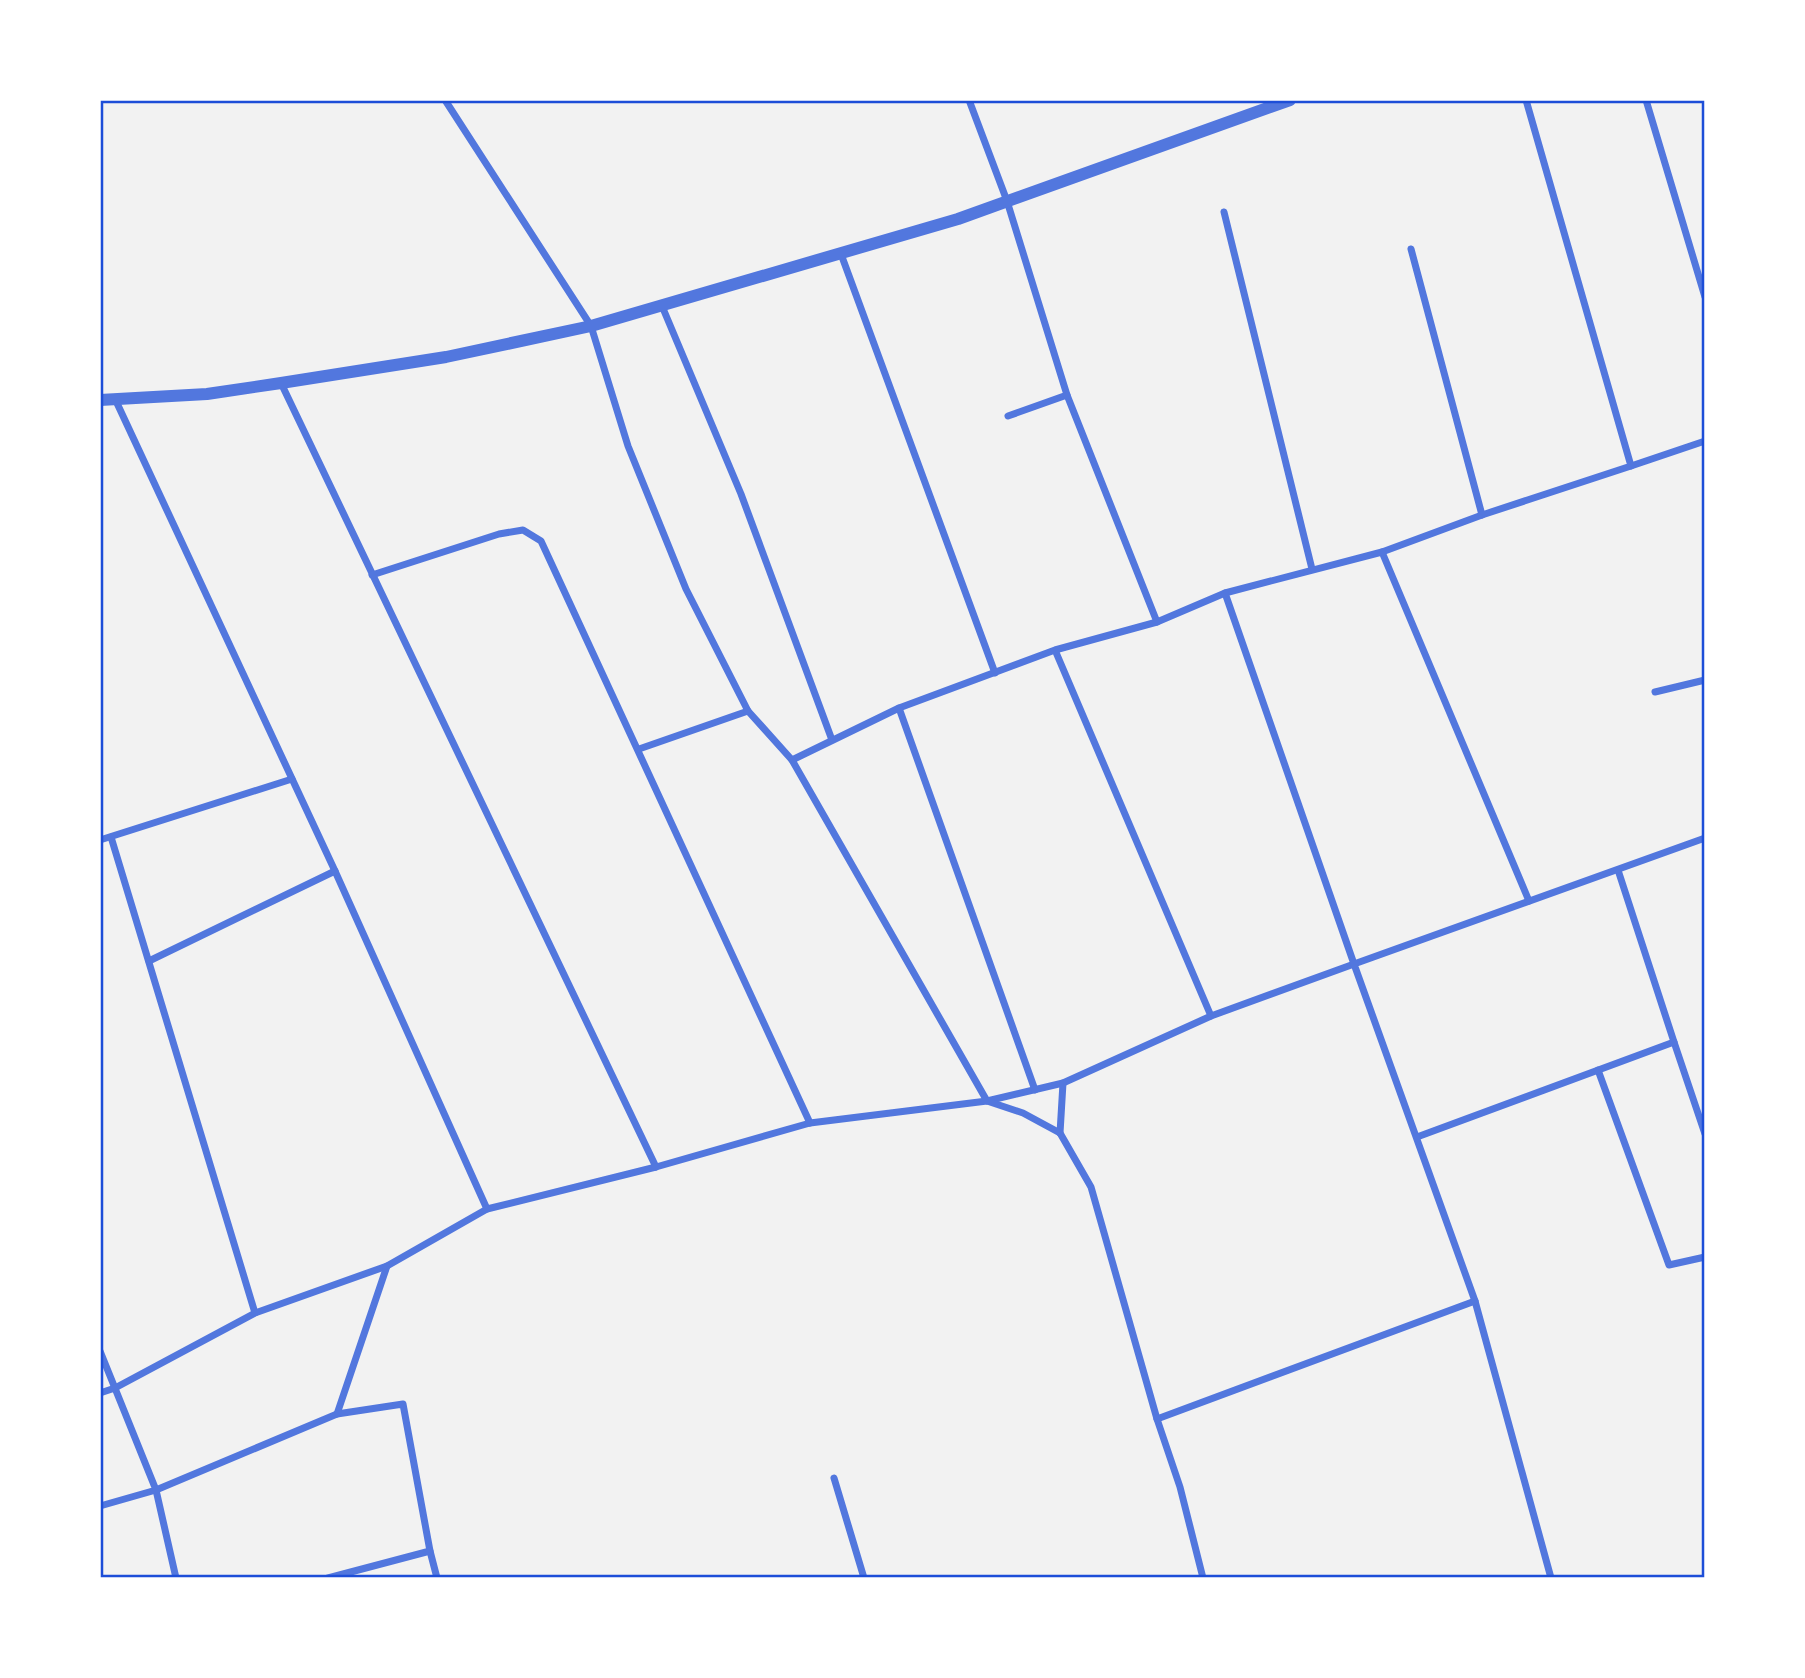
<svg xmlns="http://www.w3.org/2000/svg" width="1805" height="1678" font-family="'PT Sans',sans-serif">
  <rect width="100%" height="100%" fill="#f2f2f2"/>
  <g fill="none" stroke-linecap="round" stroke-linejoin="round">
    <!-- minor -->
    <g stroke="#5277de" stroke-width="7">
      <path d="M 445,100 L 591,326 L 628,446 L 686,589 L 748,711 L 792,760"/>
      <path d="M 969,100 L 1007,201 L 1067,395 L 1008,416"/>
      <path d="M 1646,100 L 1705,297"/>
      <path d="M 1224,212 L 1312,569"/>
      <path d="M 1411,249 L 1482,515"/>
      <path d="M 841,254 L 995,673"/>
      <path d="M 662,306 L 741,494 L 832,740"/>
      <path d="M 281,383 L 656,1167"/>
      <path d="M 1067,395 L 1157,622"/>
      <path d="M 116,401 L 335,871 L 487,1209"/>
      <path d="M 1631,466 L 1705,441"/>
      <path d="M 1382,552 L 1529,901"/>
      <path d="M 372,575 L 499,534 L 523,530 L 541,541 L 810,1123"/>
      <path d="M 1055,650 L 1211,1016 L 1063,1083 L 987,1101 L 792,760 L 899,708 L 1055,650 L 1157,622 L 1225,593 L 1382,552 L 1482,515 L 1631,466 L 1526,100"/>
      <path d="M 1655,692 L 1705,680"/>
      <path d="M 899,708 L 1035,1090"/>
      <path d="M 639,749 L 748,711"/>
      <path d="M 111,837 L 255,1313"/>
      <path d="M 100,840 L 292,779"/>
      <path d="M 149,961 L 335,871"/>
      <path d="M 1211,1016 L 1354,964 L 1225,593"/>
      <path d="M 1674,1042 L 1705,1134"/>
      <path d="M 1598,1070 L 1669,1265 L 1705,1257"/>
      <path d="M 1060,1133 L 1063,1083"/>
      <path d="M 1417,1137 L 1674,1042 L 1618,870"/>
      <path d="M 1475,1301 L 1551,1578"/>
      <path d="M 100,1351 L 156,1490 L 100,1506"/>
      <path d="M 100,1393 L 115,1388 L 255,1313 L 387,1266"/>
      <path d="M 337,1414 L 403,1404 L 430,1551 L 437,1578"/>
      <path d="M 1157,1419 L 1475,1301 L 1354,964 L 1705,838"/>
      <path d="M 834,1478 L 864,1578"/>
      <path d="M 176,1578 L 156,1490 L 337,1414 L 387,1266 L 487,1209 L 656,1167 L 810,1123 L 987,1101 L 1023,1113 L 1060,1133 L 1091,1187 L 1157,1419 L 1180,1487 L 1203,1578"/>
      <path d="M 328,1578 L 430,1551"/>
    </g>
    <!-- tertiary -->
    <path stroke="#5277de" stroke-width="12" d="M 100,400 L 207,394 L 281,383 L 446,357 L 591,326 L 958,219 L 1290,100"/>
  </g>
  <!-- border -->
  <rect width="1805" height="1678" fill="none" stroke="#ffffff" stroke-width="203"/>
  <rect x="102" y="102" width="1601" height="1474" fill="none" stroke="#1d4ed8" stroke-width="2.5"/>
</svg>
